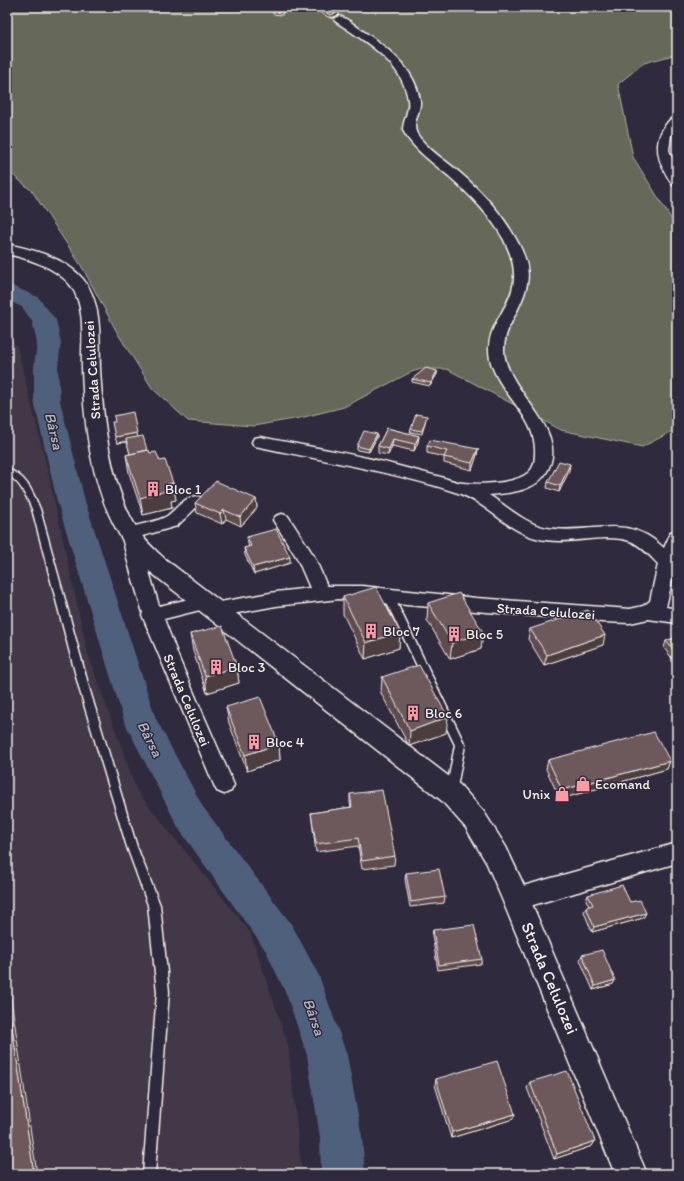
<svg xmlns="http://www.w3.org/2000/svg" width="684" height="1181" font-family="Itim,sans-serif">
  <rect width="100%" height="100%" fill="#2f2a3d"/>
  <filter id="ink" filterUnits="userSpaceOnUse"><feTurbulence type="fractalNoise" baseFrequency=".025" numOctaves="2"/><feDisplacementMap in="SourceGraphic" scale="8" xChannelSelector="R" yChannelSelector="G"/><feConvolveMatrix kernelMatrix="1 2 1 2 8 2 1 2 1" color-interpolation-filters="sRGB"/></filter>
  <g filter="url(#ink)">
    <!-- built -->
    <path fill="#423846" d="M 7,334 L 17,346 L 47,468 L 88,654 L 137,791 L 250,932 L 288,1044 L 302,1174 L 7,1174 Z"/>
    <!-- green -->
    <path fill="#66695a" stroke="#adada1" d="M 7,7 L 677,7 L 677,54 L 644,63 L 618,84 L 633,157 L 677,228 L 677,429 L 642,447 L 561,430 L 447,369 L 422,369 L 411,372 L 344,407 L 300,418 L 253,426 L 188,421 L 152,388 L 118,334 L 82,267 L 32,191 L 7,170 Z"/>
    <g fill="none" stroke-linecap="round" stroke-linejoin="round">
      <!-- river -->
      <path fill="#50617b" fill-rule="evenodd" d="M 7,284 L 38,297 L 56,320 L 61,343 L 58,367 L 60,401 L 85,501 L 156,719 L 203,807 L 292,925 L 319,976 L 347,1055 L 362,1137 L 365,1174 L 321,1174 L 320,1137 L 307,1055 L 287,996 L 266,951 L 179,829 L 124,721 L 57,501 L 34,401 L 34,367 L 37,343 L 32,321 L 22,307 L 7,300 Z"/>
      <!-- service casing -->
      <g stroke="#f4f1e8" stroke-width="3">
        <g id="service">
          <path d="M 7,469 C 26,475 33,492 40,509 L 90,691 L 137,847 L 160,905 L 169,992 L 155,1174 L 143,1174 L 157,992 L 148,905 L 127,847 L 80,691 L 32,509 C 26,496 21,482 7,475 Z"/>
          <path d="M 388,592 L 391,593 L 393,595 L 465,745 L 456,792 L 455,795 L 451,797 L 447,795 L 446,792 L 455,745 L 383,595 L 385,593 Z"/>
        </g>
      </g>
      <!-- minor casing -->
      <g stroke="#f4f1e8" stroke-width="3">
        <g id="minor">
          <path d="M 339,16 C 347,18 353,24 360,29 C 385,46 416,68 420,101 C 421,112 411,123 417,134 C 427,149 445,160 459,172 C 481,191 502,213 516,239 C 535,272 529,287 513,319 C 508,328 504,339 504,350 C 505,392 573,430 546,473 C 534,492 509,493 489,495 C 507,506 525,524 547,528 C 591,536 625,511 664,548 L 671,532 L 677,530 L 677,559 L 666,607 L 677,609 L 677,623 L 648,619 L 630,623 L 602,622 L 339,599 L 276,606 L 216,617 L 210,615 L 208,608 L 164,619 L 180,661 L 234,785 L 231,791 L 224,794 L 217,791 L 214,785 L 142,615 L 143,613 L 129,566 L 121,533 L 124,529 C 135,525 158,522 167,516 C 178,508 187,493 201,497 L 203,501 L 177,526 L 139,537 L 159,606 L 206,595 L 212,597 L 214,603 L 276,592 L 310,588 L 297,558 L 273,520 L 276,516 L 282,514 L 288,516 L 314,556 L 327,586 L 362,586 L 476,598 L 630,609 L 643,606 L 650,601 L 658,564 C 650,556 641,545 630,541 C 601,532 567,547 536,538 C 506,530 487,503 458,493 C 395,472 325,461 260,447 L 254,446 L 252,442 L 254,438 L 260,437 C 296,444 332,450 367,458 C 390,463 413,470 437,476 C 445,478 454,482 463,483 C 480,485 516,484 529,472 C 534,468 535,460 535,453 C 537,416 498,394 490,359 C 481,313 536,302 504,240 C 491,216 471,196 451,178 C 435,164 413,150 403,130 C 403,120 410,110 408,100 C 403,62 364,41 335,21 L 334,19 Z"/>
          <path d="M 677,116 L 677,126 L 671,135 L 669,150 L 677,171 L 677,186 L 673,185 C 660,167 651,145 665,126 C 668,121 672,117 677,116 Z"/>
          <path d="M 677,843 L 677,863 L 516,910 L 508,906 L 505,899 L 508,892 L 516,888 Z"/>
        </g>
      </g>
      <!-- tertiary casing -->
      <g stroke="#f4f1e8" stroke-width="3">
        <path id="tertiary" d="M 7,244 C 34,250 64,257 83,279 C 103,304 99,339 100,369 C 103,420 110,487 138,530 C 145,541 155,550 165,559 L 460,785 L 484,812 L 506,847 L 526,890 L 647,1174 L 615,1174 L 502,899 L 487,864 L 466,828 L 442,801 L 149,571 C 140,561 129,551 122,539 C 91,489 84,426 82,369 C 81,343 87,309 71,286 C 56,267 29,259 7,254 Z"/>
      </g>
      <!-- service -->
      <use href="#service" fill="#2f2a3d" fill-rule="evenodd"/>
      <!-- minor -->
      <use href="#minor" fill="#2f2a3d" fill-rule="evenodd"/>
      <!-- tertiary -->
      <use href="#tertiary" fill="#2f2a3d" fill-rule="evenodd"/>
    </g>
    <!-- wall -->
    <g fill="#5e4c4e" stroke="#f4f1e8">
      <path d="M 274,7 L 284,7 L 282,15 L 273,14 L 273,11 Z"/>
      <path d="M 321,10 L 339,15 L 330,18 L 321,13 Z"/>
      <path d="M 437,371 L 437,374 L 430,386 L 412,382 L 412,379 Z"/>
      <path d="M 427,416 L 426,419 L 422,434 L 410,432 L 411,429 Z"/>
      <path d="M 387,428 L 419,436 L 418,442 L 414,451 L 392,446 L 388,455 L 378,453 L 378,446 Z"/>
      <path d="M 138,437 L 147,450 L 160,461 L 173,483 L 176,500 L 171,501 L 172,508 L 143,515 L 129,473 L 126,455 L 130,454 L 127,442 L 117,443 Z"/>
      <path d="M 377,437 L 369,452 L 357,450 L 357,446 Z"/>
      <path d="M 427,446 L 478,449 L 477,455 L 472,470 L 444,463 L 444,457 L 427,453 Z"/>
      <path d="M 569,471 L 559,492 L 547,488 L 548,482 Z"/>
      <path d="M 256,499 L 257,508 L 241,526 L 226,519 L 222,524 L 197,513 L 195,503 Z"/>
      <path d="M 247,537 L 290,563 L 254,574 L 245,555 L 244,548 L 249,547 L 248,544 Z"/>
      <path d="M 343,597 L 400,632 L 399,648 L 365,659 L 343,614 Z"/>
      <path d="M 428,603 L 483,632 L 481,649 L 450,659 L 427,620 Z"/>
      <path d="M 530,629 L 603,645 L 544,665 L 528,639 Z"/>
      <path d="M 190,634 L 237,667 L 239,683 L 207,693 L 193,651 Z"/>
      <path d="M 677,637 L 677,665 L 664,648 L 666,641 Z"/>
      <path d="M 382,677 L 446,733 L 409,746 L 381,693 Z"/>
      <path d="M 226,707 L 279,744 L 280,760 L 247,771 L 229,723 Z"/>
      <path d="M 548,760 L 670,761 L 667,769 L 560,799 L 546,769 Z"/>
      <path d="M 350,794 L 395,856 L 394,865 L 362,869 L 358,846 L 316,852 L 312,821 L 311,813 L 351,807 L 350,803 Z"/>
      <path d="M 406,873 L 445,897 L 444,903 L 410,907 L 405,879 Z"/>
      <path d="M 588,895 L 630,902 L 646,913 L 643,918 L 592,932 L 584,912 L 586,907 L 589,906 L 586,900 Z"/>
      <path d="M 433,930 L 482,959 L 481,964 L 438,970 L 432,935 Z"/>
      <path d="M 582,955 L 615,980 L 613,984 L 593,990 L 580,960 Z"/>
      <path d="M 436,1079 L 513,1119 L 451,1138 L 435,1085 Z"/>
      <path d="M 530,1082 L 595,1141 L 592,1146 L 554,1159 L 527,1088 Z"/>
    </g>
    <!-- shaded-wall -->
    <g fill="#4c3e40" stroke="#f4f1e8">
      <path d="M 339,12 L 339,15 L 330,18 L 330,15 Z"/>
      <path d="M 437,371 L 437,374 L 430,386 L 431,383 Z"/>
      <path d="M 137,433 L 138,439 L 117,443 L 115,437 Z"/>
      <path d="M 377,434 L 377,437 L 369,452 L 369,449 Z"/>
      <path d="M 419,436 L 418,442 L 414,451 L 415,444 Z"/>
      <path d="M 393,439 L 392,446 L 388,455 L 389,449 Z"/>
      <path d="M 478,449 L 477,455 L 472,470 L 472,463 Z"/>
      <path d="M 570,464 L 569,471 L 559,492 L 560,486 Z"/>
      <path d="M 173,483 L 176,500 L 171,501 L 172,508 L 143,515 L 140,498 L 167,484 Z"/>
      <path d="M 256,499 L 257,508 L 241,526 L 240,517 Z"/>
      <path d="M 224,510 L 226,519 L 222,524 L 220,514 Z"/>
      <path d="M 290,557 L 290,563 L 254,574 L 253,567 Z"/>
      <path d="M 400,632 L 399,648 L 365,659 L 366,643 Z"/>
      <path d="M 483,632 L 481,649 L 450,659 L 452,643 Z"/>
      <path d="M 605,635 L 603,645 L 544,665 L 547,655 Z"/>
      <path d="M 237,667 L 239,683 L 207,693 L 205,676 Z"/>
      <path d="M 448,717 L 446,733 L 409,746 L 410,731 Z"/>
      <path d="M 279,744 L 280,760 L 247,771 L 245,755 Z"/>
      <path d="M 670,761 L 667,769 L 560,799 L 562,790 Z"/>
      <path d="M 646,913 L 643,918 L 592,932 L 594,927 Z"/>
      <path d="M 7,972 L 37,1174 L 34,1174 L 7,994 Z"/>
      <path d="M 615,980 L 613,984 L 593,990 L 595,986 Z"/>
      <path d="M 515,1114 L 513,1119 L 451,1138 L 452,1132 Z"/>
      <path d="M 595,1141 L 592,1146 L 554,1159 L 557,1154 Z"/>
    </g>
    <!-- building -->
    <g fill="#6d585b" stroke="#f4f1e8">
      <path d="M 274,7 L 284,7 L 282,12 L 273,11 Z"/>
      <path d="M 329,7 L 330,7 L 339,12 L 330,15 L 321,10 Z"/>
      <path d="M 426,368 L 437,371 L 431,383 L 412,379 Z"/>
      <path d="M 133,412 L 137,433 L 115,437 L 112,422 L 115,422 L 114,416 Z"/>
      <path d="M 416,414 L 427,416 L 422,431 L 411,429 Z"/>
      <path d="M 387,428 L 419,436 L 415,444 L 393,439 L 389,449 L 378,446 Z"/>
      <path d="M 364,431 L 377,434 L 369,449 L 357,446 Z"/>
      <path d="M 143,436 L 147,450 L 130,454 L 126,439 Z"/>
      <path d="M 430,440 L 478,449 L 472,463 L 444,457 L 447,451 L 427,446 Z"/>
      <path d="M 149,450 L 150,453 L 156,452 L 160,461 L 165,460 L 173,483 L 167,484 L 169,490 L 140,498 L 126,455 Z"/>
      <path d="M 559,461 L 570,464 L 560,486 L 548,482 Z"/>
      <path d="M 216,481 L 256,499 L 240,517 L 224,510 L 220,514 L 195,503 Z"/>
      <path d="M 276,529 L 290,557 L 253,567 L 244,548 L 251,546 L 247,537 Z"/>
      <path d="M 376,587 L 400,632 L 366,643 L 343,597 Z"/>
      <path d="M 459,593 L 483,632 L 452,643 L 428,603 Z"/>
      <path d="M 588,610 L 605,635 L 547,655 L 530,629 Z"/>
      <path d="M 222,626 L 237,667 L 205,676 L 190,634 Z"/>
      <path d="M 677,637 L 677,655 L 666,641 Z"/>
      <path d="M 419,665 L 448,717 L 410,731 L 382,677 Z"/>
      <path d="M 260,697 L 279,744 L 245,755 L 226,707 Z"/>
      <path d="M 654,732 L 670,761 L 562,790 L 548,760 Z"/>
      <path d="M 382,790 L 395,856 L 362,861 L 358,838 L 316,844 L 311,813 L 352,807 L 350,794 Z"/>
      <path d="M 439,869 L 445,897 L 411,902 L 406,873 Z"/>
      <path d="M 622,885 L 630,902 L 640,900 L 646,913 L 594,927 L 586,907 L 593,905 L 588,895 Z"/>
      <path d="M 474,925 L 482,959 L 439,965 L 433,930 Z"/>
      <path d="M 602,950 L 615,980 L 595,986 L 582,955 Z"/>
      <path d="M 7,994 L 34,1174 L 7,1174 Z"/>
      <path d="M 497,1061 L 515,1114 L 452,1132 L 436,1079 Z"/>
      <path d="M 567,1071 L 595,1141 L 557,1154 L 530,1082 Z"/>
    </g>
  </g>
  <!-- icons -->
  <defs>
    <g id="building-bare" transform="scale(1.2)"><path d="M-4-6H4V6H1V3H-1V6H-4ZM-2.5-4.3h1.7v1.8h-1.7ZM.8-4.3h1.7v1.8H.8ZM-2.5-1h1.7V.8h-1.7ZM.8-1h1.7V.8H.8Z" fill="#ff9aa2" stroke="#2f2a3d" stroke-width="2.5" paint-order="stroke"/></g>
    <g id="shop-bare" transform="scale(1.2)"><path d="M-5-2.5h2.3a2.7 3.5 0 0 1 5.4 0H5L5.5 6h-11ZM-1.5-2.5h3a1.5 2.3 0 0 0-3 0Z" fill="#ff9aa2" stroke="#2f2a3d" stroke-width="2.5" paint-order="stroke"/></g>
  </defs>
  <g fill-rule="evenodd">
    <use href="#building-bare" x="153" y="489"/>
    <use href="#building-bare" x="371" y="631"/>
    <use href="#building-bare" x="454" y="634"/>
    <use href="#building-bare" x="216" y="667"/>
    <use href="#building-bare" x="413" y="713"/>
    <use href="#building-bare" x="254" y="742"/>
    <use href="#shop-bare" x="583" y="784"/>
    <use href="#shop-bare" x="562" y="794"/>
  </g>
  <g text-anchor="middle" stroke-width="3" stroke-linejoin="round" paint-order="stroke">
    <!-- street labels -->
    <g font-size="14" fill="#f4f1e8" stroke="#2f2a3d">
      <text transform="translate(92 370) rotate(-94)" y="5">Strada Celulozei</text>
      <text transform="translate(546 611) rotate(4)" y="5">Strada Celulozei</text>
      <text transform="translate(187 700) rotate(67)" y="5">Strada Celulozei</text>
    </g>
    <!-- poi labels -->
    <g font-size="14" fill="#f4f1e8" stroke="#2f2a3d" text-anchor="start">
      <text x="165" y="494">Bloc 1</text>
      <text x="383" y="636">Bloc 7</text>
      <text x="466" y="639">Bloc 5</text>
      <text x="228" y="672">Bloc 3</text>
      <text x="425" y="718">Bloc 6</text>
      <text x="266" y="747">Bloc 4</text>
      <text x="595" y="789">Ecomand</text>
      <text x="550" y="799" text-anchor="end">Unix</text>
    </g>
    <!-- water labels -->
    <g font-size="15" font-style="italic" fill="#b2b7bc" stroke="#2f2a3d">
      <text transform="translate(54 431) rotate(77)" y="5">Bârsa</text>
      <text transform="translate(150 739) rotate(63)" y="5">Bârsa</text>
      <text transform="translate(314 1017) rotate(71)" y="5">Bârsa</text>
    </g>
    <!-- near-street labels -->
    <g font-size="17" fill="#f4f1e8" stroke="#2f2a3d">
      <text transform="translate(550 978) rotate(67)" y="6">Strada Celulozei</text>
    </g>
  </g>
  <!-- margin -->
  <rect width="684" height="1181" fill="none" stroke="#2f2a3d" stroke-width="24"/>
  <rect x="12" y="12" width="660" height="1157" fill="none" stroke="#f4f1e8" stroke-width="1.5" filter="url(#ink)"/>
</svg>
